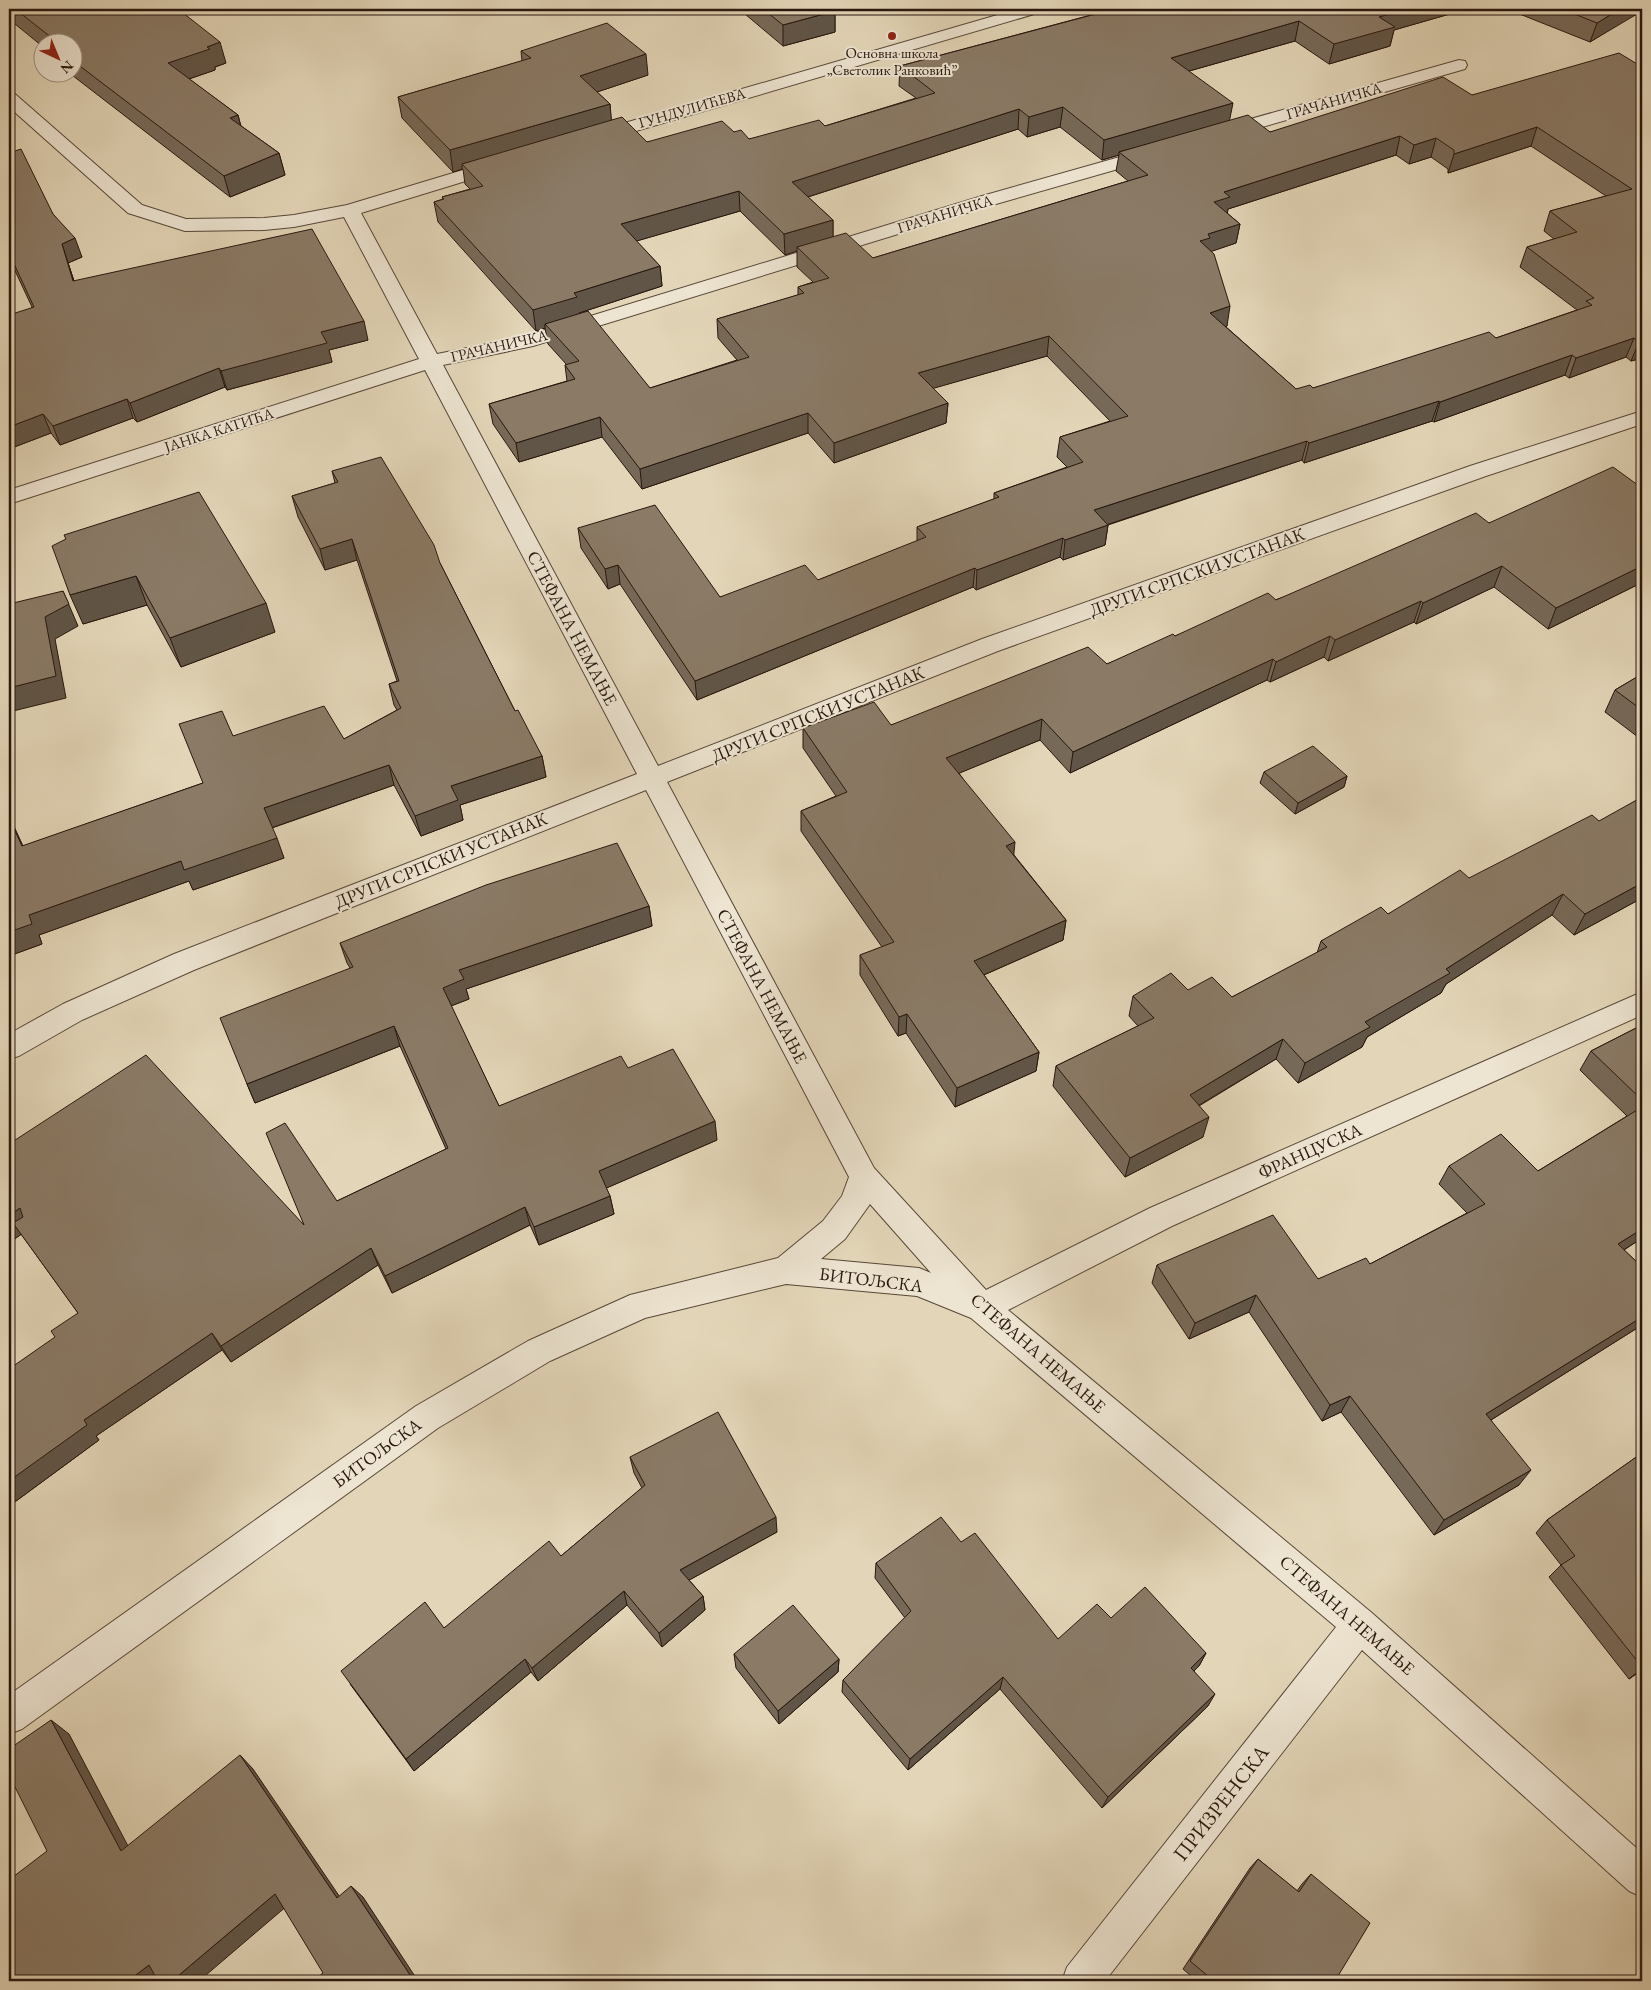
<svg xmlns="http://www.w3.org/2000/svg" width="1651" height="1990" font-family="'EB Garamond',serif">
  <rect width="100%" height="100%" fill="#e3d6b8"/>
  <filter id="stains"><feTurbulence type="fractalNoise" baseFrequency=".004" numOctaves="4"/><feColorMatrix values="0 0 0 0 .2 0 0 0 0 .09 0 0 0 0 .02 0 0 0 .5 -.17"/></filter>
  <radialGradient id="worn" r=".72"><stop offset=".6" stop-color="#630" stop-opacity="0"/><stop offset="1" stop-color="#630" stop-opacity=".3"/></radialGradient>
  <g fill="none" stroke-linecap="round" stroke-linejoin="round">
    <!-- minor casing -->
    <g stroke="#584738" stroke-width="2">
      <g id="minor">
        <path d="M 13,9 L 38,9 L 36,12 L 9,20 L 9,10 Z"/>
        <path d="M 1018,9 L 1043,9 L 1041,12 L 602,141 L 590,141 L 587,137 L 590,133 Z"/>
        <path d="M 1459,60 L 1465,61 L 1467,65 L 1465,69 L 1227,137 L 1215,137 L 1212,133 L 1215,129 Z"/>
        <path d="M 9,93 L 15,94 L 142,205 L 186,219 L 264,218 L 294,215 L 347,205 L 493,161 L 505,161 L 508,165 L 505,169 L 361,213 L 437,354 L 522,337 L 982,196 L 1148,149 L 1160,149 L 1163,153 L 1160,157 L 996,204 L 533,346 L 443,365 L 658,766 L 982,639 L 1470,466 L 1642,411 L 1642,424 L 1486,476 L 998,651 L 667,782 L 874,1168 L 986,1290 L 1150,1208 L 1642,992 L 1642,1015 L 1172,1226 L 1008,1310 L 1372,1613 L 1642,1853 L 1642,1897 L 1629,1891 L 1362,1650 L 1105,1981 L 1062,1981 L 1067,1967 L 1336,1627 L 971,1318 L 917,1296 L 786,1284 L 645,1318 L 550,1361 L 438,1428 L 22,1729 L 9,1734 L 9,1695 L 416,1406 L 528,1341 L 630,1295 L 778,1258 L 823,1221 L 842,1196 L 849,1177 L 646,790 L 194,970 L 82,1020 L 19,1056 L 9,1059 L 9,1034 L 63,1004 L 174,954 L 637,774 L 425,370 L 9,504 L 9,490 L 419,359 L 344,217 L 294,227 L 264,230 L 185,231 L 128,213 L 9,107 ZM 870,1204 L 931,1273 L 919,1268 L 821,1259 L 845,1239 Z"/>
      </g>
    </g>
    <!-- minor -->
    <use href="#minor" fill="#ede4d1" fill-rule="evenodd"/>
  </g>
  <!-- wall -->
  <g fill="#776958" stroke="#29170e" fill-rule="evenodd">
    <path d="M 10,9 L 178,9 L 226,63 L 215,67 L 215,70 L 189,79 L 238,115 L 241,126 L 279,153 L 285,175 L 230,197 L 68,72 L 72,72 L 72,42 L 42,42 L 42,46 L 15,24 Z"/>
    <path d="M 739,9 L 833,9 L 835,11 L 835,32 L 783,46 Z"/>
    <path d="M 1091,9 L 1467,9 L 1394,30 L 1390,46 L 1329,64 L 1295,41 L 1189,71 L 1229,121 L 1270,132 L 1472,95 L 1642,67 L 1642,358 L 1631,361 L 1626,357 L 1569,378 L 1565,375 L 1434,422 L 1432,421 L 1304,463 L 1302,460 L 1108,525 L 1105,545 L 1063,560 L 1060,557 L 976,590 L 973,587 L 697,700 L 620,584 L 608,589 L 581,548 L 578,528 L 720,597 L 818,580 L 917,541 L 917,527 L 994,499 L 994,493 L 1067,467 L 1057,457 L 1060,437 L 1110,421 L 1047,356 L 933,388 L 948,403 L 946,423 L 834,463 L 808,433 L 642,489 L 602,437 L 519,462 L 493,424 L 489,404 L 567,381 L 565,365 L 567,365 L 548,344 L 545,328 L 536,331 L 438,222 L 434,202 L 443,199 L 442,197 L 470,189 L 465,184 L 463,169 L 453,172 L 402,118 L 398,97 L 522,61 L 521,51 L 648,75 L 597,92 L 610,104 L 611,121 L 647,142 L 734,132 L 749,139 L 825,126 L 916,98 L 899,86 L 900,66 L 1091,15 ZM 1060,127 L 1102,160 L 1119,155 L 1116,171 L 1128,181 L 873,258 L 833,237 L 833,220 L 808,197 L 1018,129 L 1027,137 ZM 1531,146 L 1606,196 L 1550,211 L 1544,231 L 1554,239 L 1527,247 L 1520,267 L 1577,310 L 1496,338 L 1313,388 L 1296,389 L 1225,326 L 1227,326 L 1211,251 L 1236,243 L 1240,224 L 1227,213 L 1228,209 L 1396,155 L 1409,164 L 1431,157 L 1448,169 L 1448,173 ZM 740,211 L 785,255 L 797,251 L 797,267 L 813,282 L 798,287 L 798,295 L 717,319 L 718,338 L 737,360 L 650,388 L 579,313 L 662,286 L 660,266 L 636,241 Z"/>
    <path d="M 1507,9 L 1642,9 L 1590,42 Z"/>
    <path d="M 9,153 L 53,214 L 82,257 L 68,263 L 74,281 L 368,340 L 329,350 L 332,362 L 227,390 L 225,387 L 137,422 L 133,418 L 60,445 L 51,433 L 9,449 L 32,307 L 10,260 L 9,258 Z"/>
    <path d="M 332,471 L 440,563 L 515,711 L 542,756 L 546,777 L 460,805 L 463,820 L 421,836 L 394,785 L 272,828 L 284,858 L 193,890 L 189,881 L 39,935 L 42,944 L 9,956 L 9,816 L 23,846 L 203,783 L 233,736 L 344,739 L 397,710 L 394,705 L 389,684 L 397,681 L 357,560 L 325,570 L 298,517 L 292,496 L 335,483 Z"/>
    <path d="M 1642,488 L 1642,584 L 1641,583 L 1548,629 L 1494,587 L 1416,624 L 1414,622 L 1328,661 L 1324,657 L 1270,682 L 1267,680 L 1070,773 L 1040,740 L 959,773 L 1014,855 L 1066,920 L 1063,940 L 984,975 L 1039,1052 L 1036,1071 L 955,1107 L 906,1033 L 898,1036 L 860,975 L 860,955 L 882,947 L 801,831 L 801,811 L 836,796 L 803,748 L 803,728 L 891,725 L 1107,664 L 1175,636 L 1489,523 Z"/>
    <path d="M 66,539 L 275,632 L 181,667 L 147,605 L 83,624 Z"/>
    <path d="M 1642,674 L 1642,740 L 1605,712 L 1615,690 Z"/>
    <path d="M 1264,772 L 1347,776 L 1344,787 L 1295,814 L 1260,783 Z"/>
    <path d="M 1469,878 L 1642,898 L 1574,935 L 1552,915 L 1446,984 L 1441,993 L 1367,1037 L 1362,1047 L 1298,1083 L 1276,1059 L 1199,1106 L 1203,1137 L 1125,1177 L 1053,1086 L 1056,1066 L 1138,1026 L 1129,1016 L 1133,996 L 1188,990 L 1232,997 L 1317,953 L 1321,941 L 1388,914 Z"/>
    <path d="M 649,906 L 652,926 L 466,989 L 469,999 L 451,1006 L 499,1106 L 628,1068 L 717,1140 L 606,1188 L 610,1196 L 614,1214 L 539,1245 L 530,1225 L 392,1293 L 378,1265 L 231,1362 L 222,1350 L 96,1436 L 99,1440 L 12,1504 L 55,1337 L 78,1313 L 21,1234 L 9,1243 L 9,1144 L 304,1225 L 337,1201 L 446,1149 L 400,1046 L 255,1103 L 247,1084 L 350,968 L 347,963 L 340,943 Z"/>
    <path d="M 1642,1025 L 1642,1238 L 1624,1250 L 1642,1267 L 1642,1325 L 1491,1420 L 1519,1485 L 1434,1535 L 1341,1412 L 1322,1421 L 1249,1312 L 1189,1339 L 1152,1283 L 1157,1265 L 1318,1279 L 1370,1264 L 1467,1213 L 1439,1184 L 1449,1166 L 1538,1171 L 1627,1116 L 1580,1070 L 1591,1051 Z"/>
    <path d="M 1642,1453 L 1642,1670 L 1629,1679 L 1549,1577 L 1561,1565 L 1536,1533 L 1547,1520 Z"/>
    <path d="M 630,1457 L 777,1532 L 689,1580 L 703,1596 L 705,1610 L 662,1647 L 627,1605 L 538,1681 L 531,1672 L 414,1771 L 350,1684 L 444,1628 L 561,1556 L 642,1488 L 634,1473 Z"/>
    <path d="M 961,1542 L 1058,1639 L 1206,1653 L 1199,1666 L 1194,1671 L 1208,1706 L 1102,1808 L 1000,1689 L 908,1770 L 842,1692 L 843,1680 L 905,1618 L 875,1578 L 876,1563 Z"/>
    <path d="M 734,1654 L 839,1659 L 838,1672 L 779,1724 L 736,1668 Z"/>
    <path d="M 1258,1859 L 1297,1891 L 1302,1884 L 1311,1874 L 1335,1981 L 1197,1981 L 1183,1969 L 1250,1868 Z"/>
  </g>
  <!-- shaded-wall -->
  <g fill="#615547" stroke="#29170e">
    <path d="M 1406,9 L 1467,9 L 1394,30 L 1390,46 L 1329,64 L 1334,44 L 1379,17 Z"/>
    <path d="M 1620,9 L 1642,9 L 1642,11 L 1590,42 L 1597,23 Z"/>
    <path d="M 835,11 L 835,32 L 783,46 L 783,25 Z"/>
    <path d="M 1299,21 L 1295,41 L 1168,77 L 1171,58 Z"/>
    <path d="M 220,42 L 226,63 L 215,67 L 215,70 L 174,84 L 168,63 Z"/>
    <path d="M 646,54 L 648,75 L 582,97 L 580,76 Z"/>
    <path d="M 1233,103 L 1229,123 L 1119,152 L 1119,155 L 1102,160 L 1104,140 Z"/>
    <path d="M 610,104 L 612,126 L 462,164 L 462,169 L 453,172 L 450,150 Z"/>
    <path d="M 1063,107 L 1060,127 L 1027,137 L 1029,117 Z"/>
    <path d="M 1019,109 L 1018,129 L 792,202 L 792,182 Z"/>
    <path d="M 238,115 L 243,136 L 230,118 Z"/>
    <path d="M 1537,127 L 1531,146 L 1448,173 L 1454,154 Z"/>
    <path d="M 1400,136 L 1396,155 L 1228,209 L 1227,216 L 1214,202 L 1224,192 Z"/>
    <path d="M 1436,138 L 1431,157 L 1409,164 L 1414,145 Z"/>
    <path d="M 279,153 L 285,175 L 230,197 L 224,176 Z"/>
    <path d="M 739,191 L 740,211 L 623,245 L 621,224 Z"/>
    <path d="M 833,220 L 833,240 L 797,247 L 797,251 L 785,255 L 784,234 Z"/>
    <path d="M 1240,224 L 1236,243 L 1207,253 L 1200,241 L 1208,234 Z"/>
    <path d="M 75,238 L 82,257 L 68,263 L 80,300 L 62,244 Z"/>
    <path d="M 660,266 L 662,286 L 579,313 L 580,317 L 545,324 L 545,328 L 536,331 L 533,310 L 574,293 Z"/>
    <path d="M 1230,306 L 1227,326 L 1206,332 L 1210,313 Z"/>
    <path d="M 364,321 L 368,340 L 329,350 L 332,362 L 227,390 L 221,371 L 321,332 Z"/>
    <path d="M 1049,336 L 1047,356 L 917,393 L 918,373 Z"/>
    <path d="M 1634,338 L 1626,357 L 1569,378 L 1576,358 Z"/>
    <path d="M 1642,341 L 1642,358 L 1631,361 L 1639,342 Z"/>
    <path d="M 1572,355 L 1565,375 L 1434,422 L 1440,402 Z"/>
    <path d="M 219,368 L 225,387 L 137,422 L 130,403 Z"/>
    <path d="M 127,399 L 133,418 L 60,445 L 53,426 Z"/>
    <path d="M 1439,401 L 1432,421 L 1304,463 L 1309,443 Z"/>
    <path d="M 948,403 L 946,423 L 834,463 L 834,443 Z"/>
    <path d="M 808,413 L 808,433 L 642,489 L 640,469 Z"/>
    <path d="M 43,414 L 51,433 L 9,449 L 9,427 Z"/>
    <path d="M 600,417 L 602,437 L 519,462 L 516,443 Z"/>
    <path d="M 1307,441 L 1302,460 L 1091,530 L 1094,510 Z"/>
    <path d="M 1108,525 L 1105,545 L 1063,560 L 1065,540 Z"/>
    <path d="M 1063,538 L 1060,557 L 976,590 L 977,570 Z"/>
    <path d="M 352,539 L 357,560 L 325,570 L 320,549 Z"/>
    <path d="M 618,565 L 620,584 L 608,589 L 605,569 Z"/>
    <path d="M 1502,566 L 1494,587 L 1416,624 L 1423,603 Z"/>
    <path d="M 1642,566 L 1642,580 L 1641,583 L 1548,629 L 1556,608 Z"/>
    <path d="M 975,568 L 973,587 L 697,700 L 695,681 Z"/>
    <path d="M 136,576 L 147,605 L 83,624 L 70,595 Z"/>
    <path d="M 63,591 L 78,626 L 55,639 L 66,698 L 9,712 L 9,688 L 45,617 Z"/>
    <path d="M 1421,601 L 1414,622 L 1328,661 L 1335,640 Z"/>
    <path d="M 266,603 L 275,632 L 181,667 L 170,638 Z"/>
    <path d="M 1330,636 L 1324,657 L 1270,682 L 1276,662 Z"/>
    <path d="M 1273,659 L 1267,680 L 1070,773 L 1073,752 Z"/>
    <path d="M 1042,719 L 1040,740 L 945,779 L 946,758 Z"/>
    <path d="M 542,756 L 546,777 L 460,805 L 463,820 L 421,836 L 415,816 L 451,786 Z"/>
    <path d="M 389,765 L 394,785 L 271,828 L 264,808 Z"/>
    <path d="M 1347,776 L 1344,787 L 1295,814 L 1298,803 Z"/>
    <path d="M 9,816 L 32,866 L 22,846 L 9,818 Z"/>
    <path d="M 277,838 L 284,858 L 193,890 L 189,881 L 39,935 L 42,944 L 9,956 L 9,932 L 29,915 L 181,861 Z"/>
    <path d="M 1015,842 L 1013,863 L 1006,846 Z"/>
    <path d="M 1642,883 L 1642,898 L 1574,935 L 1585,914 Z"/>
    <path d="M 1563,894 L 1552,915 L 1446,984 L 1441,993 L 1367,1037 L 1362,1047 L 1298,1083 L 1305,1063 L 1365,1022 L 1446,969 Z"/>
    <path d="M 649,906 L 652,926 L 466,989 L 469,999 L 448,1007 L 443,988 L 459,970 Z"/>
    <path d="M 1066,920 L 1063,940 L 972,980 L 974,961 Z"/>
    <path d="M 907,1014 L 906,1033 L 898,1036 L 899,1017 Z"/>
    <path d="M 394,1026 L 400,1046 L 255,1103 L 247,1084 Z"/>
    <path d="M 1283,1039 L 1276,1059 L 1184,1114 L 1190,1095 Z"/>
    <path d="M 1039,1052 L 1036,1071 L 955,1107 L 957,1088 Z"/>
    <path d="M 1209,1117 L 1203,1137 L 1125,1177 L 1130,1158 Z"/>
    <path d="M 715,1121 L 717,1140 L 602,1190 L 599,1171 Z"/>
    <path d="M 610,1196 L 614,1214 L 539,1245 L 534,1227 Z"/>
    <path d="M 525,1207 L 530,1225 L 392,1293 L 385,1276 Z"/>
    <path d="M 20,1208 L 33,1226 L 9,1243 L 9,1216 Z"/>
    <path d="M 1642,1229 L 1642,1238 L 1605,1262 L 1618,1244 Z"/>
    <path d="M 371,1248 L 378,1265 L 231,1362 L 221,1346 Z"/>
    <path d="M 1256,1295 L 1249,1312 L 1189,1339 L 1195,1323 Z"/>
    <path d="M 1642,1317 L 1642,1325 L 1475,1430 L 1486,1414 Z"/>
    <path d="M 212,1333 L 222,1350 L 96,1436 L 99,1440 L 12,1504 L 9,1501 L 9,1481 L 84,1420 Z"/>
    <path d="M 1350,1396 L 1341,1412 L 1322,1421 L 1330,1405 Z"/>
    <path d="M 1531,1470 L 1519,1485 L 1434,1535 L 1444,1520 Z"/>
    <path d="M 776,1517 L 777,1532 L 682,1584 L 680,1570 Z"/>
    <path d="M 624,1591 L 627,1605 L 538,1681 L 532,1668 Z"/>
    <path d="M 703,1596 L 705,1610 L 662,1647 L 659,1633 Z"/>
    <path d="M 1206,1653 L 1199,1666 L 1184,1681 L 1191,1668 Z"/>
    <path d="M 525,1659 L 531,1672 L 414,1771 L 406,1759 Z"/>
    <path d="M 839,1659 L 838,1672 L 779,1724 L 778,1711 Z"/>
    <path d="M 1642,1668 L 1642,1670 L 1629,1679 Z"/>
    <path d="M 1003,1677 L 1000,1689 L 908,1770 L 910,1759 Z"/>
    <path d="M 1215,1694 L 1208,1706 L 1102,1808 L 1108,1797 Z"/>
    <path d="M 51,1720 L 69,1734 L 137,1863 L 121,1851 Z"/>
    <path d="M 240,1755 L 253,1769 L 348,1909 L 337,1898 Z"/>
    <path d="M 351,1886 L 363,1897 L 418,1981 L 414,1981 Z"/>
    <path d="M 275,1894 L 288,1905 L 199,1981 L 172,1981 Z"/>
    <path d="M 149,1965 L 165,1974 L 157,1981 L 128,1981 Z"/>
  </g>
  <!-- building -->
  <g fill="#8a7a66" stroke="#29170e" fill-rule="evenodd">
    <path d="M 15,9 L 178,9 L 220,42 L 207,47 L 210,49 L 168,63 L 238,115 L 230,118 L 279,153 L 224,176 L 72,60 L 72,42 L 52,42 L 56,41 Z"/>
    <path d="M 763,9 L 833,9 L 835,11 L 783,25 Z"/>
    <path d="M 1109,9 L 1406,9 L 1379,17 L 1395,27 L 1334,44 L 1299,21 L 1171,58 L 1233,103 L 1104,140 L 1063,107 L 1029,117 L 1019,109 L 792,182 L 833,220 L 784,234 L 739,191 L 621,224 L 660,266 L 574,293 L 577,297 L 533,310 L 434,202 L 444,199 L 442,197 L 483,186 L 462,164 L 622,117 L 647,142 L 722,121 L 734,132 L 741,130 L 749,139 L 819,120 L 825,126 L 935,93 L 900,66 L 1111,10 Z"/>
    <path d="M 1562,9 L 1620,9 L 1597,23 Z"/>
    <path d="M 607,23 L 646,54 L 580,76 L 610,104 L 450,150 L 398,97 L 531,58 L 521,51 Z"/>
    <path d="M 1619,53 L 1642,67 L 1642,341 L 1639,342 L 1634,338 L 1576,358 L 1572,355 L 1440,402 L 1439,401 L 1309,443 L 1307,441 L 1094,510 L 1108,525 L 1065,540 L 1063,538 L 977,570 L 975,568 L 695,681 L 618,565 L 605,569 L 578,528 L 655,505 L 720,597 L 805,565 L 818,580 L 926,537 L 917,527 L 999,497 L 994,493 L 1083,462 L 1060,437 L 1128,416 L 1049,336 L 918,373 L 948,403 L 834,443 L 808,413 L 640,469 L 600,417 L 516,443 L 489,404 L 575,379 L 565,365 L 579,361 L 545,324 L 588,311 L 650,388 L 749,357 L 717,319 L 804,293 L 798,287 L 829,278 L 797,247 L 846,233 L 873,258 L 1148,175 L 1119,152 L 1248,115 L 1270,132 L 1443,77 L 1472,95 ZM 1537,127 L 1632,189 L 1550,211 L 1577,232 L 1527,247 L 1594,298 L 1586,301 L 1592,305 L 1496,338 L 1489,332 L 1313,388 L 1310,385 L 1296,389 L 1210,313 L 1230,306 L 1214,254 L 1200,241 L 1210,238 L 1208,234 L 1240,224 L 1214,202 L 1230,197 L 1224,192 L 1400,136 L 1414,145 L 1436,138 L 1454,150 L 1454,154 Z"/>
    <path d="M 21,149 L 53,214 L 75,238 L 62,244 L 73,281 L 312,229 L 364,321 L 321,332 L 327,343 L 221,371 L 219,368 L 130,403 L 127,399 L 53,426 L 43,414 L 9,427 L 9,315 L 34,307 L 9,253 L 9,153 Z"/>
    <path d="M 381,457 L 434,545 L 440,563 L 515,711 L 518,710 L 542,756 L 451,786 L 458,800 L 415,816 L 389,765 L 264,808 L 277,838 L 184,870 L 181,861 L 29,915 L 32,924 L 9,932 L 9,818 L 22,846 L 203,783 L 179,724 L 222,711 L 233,736 L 324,706 L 344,739 L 401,708 L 389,684 L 399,681 L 352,539 L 320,549 L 292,496 L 338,482 L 332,471 Z"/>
    <path d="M 1613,467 L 1642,488 L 1642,566 L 1556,608 L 1502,566 L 1423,603 L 1421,601 L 1335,640 L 1330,636 L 1276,662 L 1273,659 L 1073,752 L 1042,719 L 946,758 L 1015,842 L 1006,846 L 1066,920 L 974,961 L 1039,1052 L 957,1088 L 907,1014 L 899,1017 L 860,955 L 894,942 L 801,811 L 847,792 L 803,728 L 874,702 L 891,725 L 1088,647 L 1107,664 L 1173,634 L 1175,636 L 1268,593 L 1276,600 L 1476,513 L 1489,523 Z"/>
    <path d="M 199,492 L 266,603 L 170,638 L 136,576 L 70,595 L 52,546 L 66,539 L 64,535 Z"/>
    <path d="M 63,591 L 69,604 L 45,617 L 56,676 L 9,688 L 9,604 Z"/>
    <path d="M 1642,674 L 1642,710 L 1615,690 Z"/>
    <path d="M 1313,746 L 1347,776 L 1298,803 L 1264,772 Z"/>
    <path d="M 1642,797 L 1642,883 L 1585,914 L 1563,894 L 1446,969 L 1450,973 L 1365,1022 L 1370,1027 L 1305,1063 L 1283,1039 L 1190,1095 L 1209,1117 L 1130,1158 L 1056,1066 L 1154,1018 L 1133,996 L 1171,973 L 1188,990 L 1212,977 L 1232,997 L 1327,947 L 1321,941 L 1381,907 L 1388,914 L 1460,870 L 1469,878 L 1592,815 L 1599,821 Z"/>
    <path d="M 617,843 L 649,906 L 459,970 L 464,979 L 443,988 L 499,1106 L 621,1056 L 628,1068 L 673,1049 L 715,1121 L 599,1171 L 610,1196 L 534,1227 L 525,1207 L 385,1276 L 371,1248 L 221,1346 L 212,1333 L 84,1420 L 87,1425 L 9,1481 L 9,1369 L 55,1337 L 51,1331 L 78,1313 L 13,1223 L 23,1217 L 20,1208 L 9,1216 L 9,1144 L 146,1055 L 304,1225 L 266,1133 L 285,1123 L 337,1201 L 448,1148 L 394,1026 L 247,1084 L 220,1018 L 353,967 L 340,943 L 486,885 Z"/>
    <path d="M 1642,1025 L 1642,1100 L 1591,1051 Z"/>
    <path d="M 1642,1107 L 1642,1229 L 1618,1244 L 1642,1267 L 1642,1317 L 1486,1414 L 1531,1470 L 1444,1520 L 1350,1396 L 1330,1405 L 1256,1295 L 1195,1323 L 1157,1265 L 1273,1215 L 1318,1279 L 1366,1258 L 1370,1264 L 1485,1204 L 1449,1166 L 1501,1134 L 1538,1171 Z"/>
    <path d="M 718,1412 L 776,1517 L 680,1570 L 703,1596 L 659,1633 L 624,1591 L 532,1668 L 525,1659 L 406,1759 L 341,1671 L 425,1602 L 444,1628 L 549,1541 L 561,1556 L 645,1485 L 630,1457 Z"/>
    <path d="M 1642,1453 L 1642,1667 L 1561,1565 L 1575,1556 L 1547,1520 Z"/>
    <path d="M 941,1517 L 961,1542 L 975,1533 L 1058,1639 L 1097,1604 L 1111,1618 L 1145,1587 L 1206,1653 L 1191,1668 L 1215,1694 L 1108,1797 L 1003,1677 L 910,1759 L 843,1680 L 911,1611 L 876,1563 Z"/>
    <path d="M 793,1605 L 839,1659 L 778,1711 L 734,1654 Z"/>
    <path d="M 51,1720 L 121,1851 L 240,1755 L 337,1898 L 351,1886 L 414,1981 L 313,1981 L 323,1973 L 275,1894 L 172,1981 L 158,1981 L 149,1965 L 128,1981 L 9,1981 L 9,1880 L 47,1851 L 9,1775 L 9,1749 Z"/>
    <path d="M 1258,1859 L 1299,1892 L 1311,1874 L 1370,1923 L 1335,1981 L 1214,1981 L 1190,1961 Z"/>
  </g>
  <!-- markers -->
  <circle fill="#8f2418" stroke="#ede4d1" stroke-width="2" cx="892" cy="36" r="5"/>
  <g text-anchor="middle" stroke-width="4" stroke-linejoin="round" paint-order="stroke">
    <!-- far-poi labels -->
    <g font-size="15" fill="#29170e" stroke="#ede4d1">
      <text x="892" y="58">Основна школа<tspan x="892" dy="17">„Светолик Ранковић”</tspan></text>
    </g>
    <!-- far-street labels -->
    <g font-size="15" fill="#29170e" stroke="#ede4d1">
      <text transform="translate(1334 101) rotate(-16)" y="5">ГРАЧАНИЧКА</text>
      <text transform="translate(692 108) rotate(-16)" y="5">ГУНДУЛИЋЕВА</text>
      <text transform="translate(945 214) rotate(-17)" y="5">ГРАЧАНИЧКА</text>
      <text transform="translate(499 346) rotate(-13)" y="5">ГРАЧАНИЧКА</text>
      <text transform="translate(219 430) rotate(-18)" y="5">ЈАНКА КАТИЋА</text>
    </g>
    <!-- street labels -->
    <g font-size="18" fill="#29170e" stroke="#ede4d1">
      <text transform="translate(1197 572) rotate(-20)" y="6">ДРУГИ СРПСКИ УСТАНАК</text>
      <text transform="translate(572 628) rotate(62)" y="6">СТЕФАНА НЕМАЊЕ</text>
      <text transform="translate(818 714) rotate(-22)" y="6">ДРУГИ СРПСКИ УСТАНАК</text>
      <text transform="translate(441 860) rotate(-22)" y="6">ДРУГИ СРПСКИ УСТАНАК</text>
      <text transform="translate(762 986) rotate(62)" y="6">СТЕФАНА НЕМАЊЕ</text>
      <text transform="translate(1310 1151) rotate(-24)" y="6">ФРАНЦУСКА</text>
      <text transform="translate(871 1280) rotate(7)" y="6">БИТОЉСКА</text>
      <text transform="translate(1038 1353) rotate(41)" y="6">СТЕФАНА НЕМАЊЕ</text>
      <text transform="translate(377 1453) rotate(-36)" y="6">БИТОЉСКА</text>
      <text transform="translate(1347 1615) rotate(41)" y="6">СТЕФАНА НЕМАЊЕ</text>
    </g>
    <!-- near-street labels -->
    <g font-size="21" fill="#29170e" stroke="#ede4d1">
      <text transform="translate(1221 1803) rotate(-52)" y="7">ПРИЗРЕНСКА</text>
    </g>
  </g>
  <!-- margin -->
  <rect width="1651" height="1990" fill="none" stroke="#e3d6b8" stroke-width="30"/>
  <rect x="10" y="10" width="1631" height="1970" fill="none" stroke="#29170e" stroke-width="2.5"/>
  <rect x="15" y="15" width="1621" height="1960" fill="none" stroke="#29170e"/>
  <!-- north arrow -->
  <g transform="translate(58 58) rotate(136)"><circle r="24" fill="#ede4d1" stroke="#9f9283"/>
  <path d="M0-4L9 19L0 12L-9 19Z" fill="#8f2418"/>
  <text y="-8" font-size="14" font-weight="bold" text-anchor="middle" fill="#29170e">N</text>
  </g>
  <rect width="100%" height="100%" filter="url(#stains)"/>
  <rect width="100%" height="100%" fill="url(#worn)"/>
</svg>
